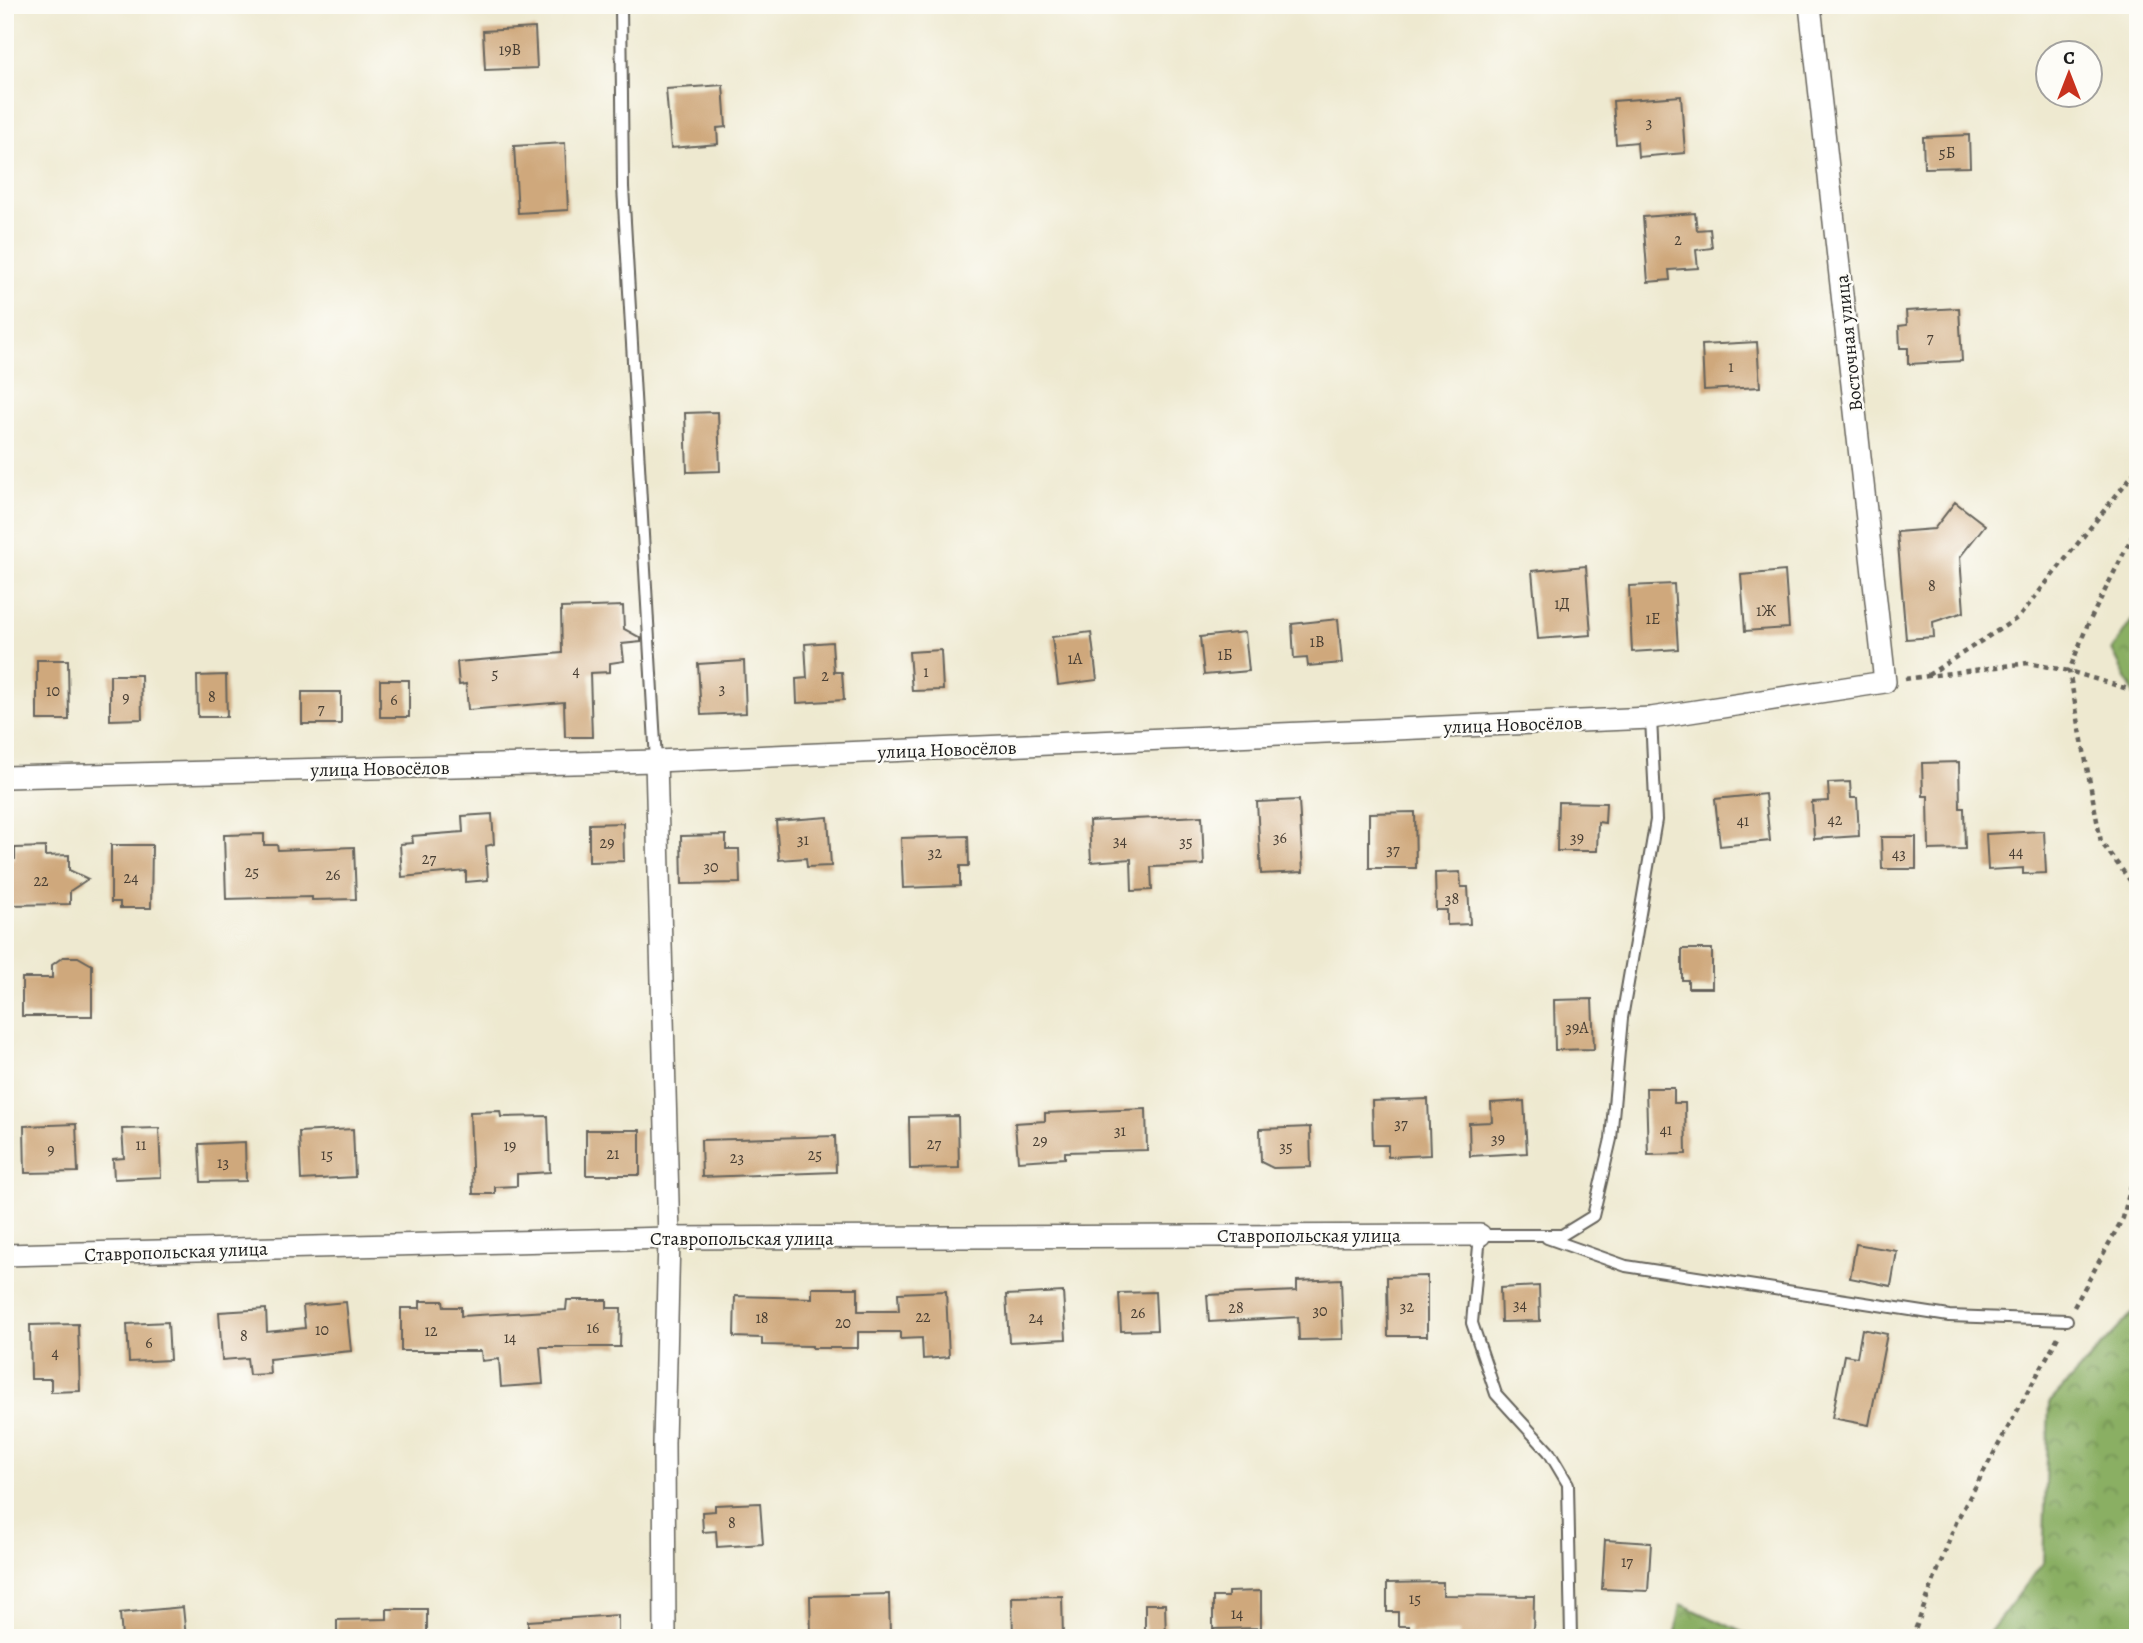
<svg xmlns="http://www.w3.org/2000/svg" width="2143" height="1643" font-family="Alegreya,serif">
  <defs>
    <pattern id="forest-crowns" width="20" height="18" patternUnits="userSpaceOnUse" patternTransform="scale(1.75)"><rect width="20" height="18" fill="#8aaf64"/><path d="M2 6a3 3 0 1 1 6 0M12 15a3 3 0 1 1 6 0" fill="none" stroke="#708e52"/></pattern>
  </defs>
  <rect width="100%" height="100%" fill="#fdfcf7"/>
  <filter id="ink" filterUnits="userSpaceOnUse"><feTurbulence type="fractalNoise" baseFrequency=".0143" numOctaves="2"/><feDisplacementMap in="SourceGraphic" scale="14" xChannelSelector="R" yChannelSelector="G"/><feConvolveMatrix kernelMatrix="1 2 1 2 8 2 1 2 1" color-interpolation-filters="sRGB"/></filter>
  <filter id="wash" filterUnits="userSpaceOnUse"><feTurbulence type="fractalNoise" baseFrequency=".00686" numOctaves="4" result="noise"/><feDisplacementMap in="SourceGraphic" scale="28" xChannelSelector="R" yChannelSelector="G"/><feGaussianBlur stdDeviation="1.57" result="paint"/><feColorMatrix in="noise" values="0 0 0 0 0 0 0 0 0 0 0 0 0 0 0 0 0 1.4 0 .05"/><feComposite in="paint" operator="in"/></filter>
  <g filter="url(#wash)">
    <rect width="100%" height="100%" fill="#eee9d0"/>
    <!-- forest -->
    <g fill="url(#forest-crowns)" stroke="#536640" stroke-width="2">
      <path d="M 2138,611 L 2138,702 L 2112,650 Z"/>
      <path d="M 2138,1307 L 2138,1638 L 1985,1638 L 2043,1563 L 2049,1403 Z"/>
      <path d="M 1681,1604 L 1755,1638 L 1675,1638 Z"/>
    </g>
    <g id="blocks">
      <!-- building -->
      <g fill="#cfa87c">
        <path d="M 535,28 L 537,68 L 485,70 L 483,31 Z"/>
        <path d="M 723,85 L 726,127 L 717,128 L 718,144 L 671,148 L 666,89 Z"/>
        <path d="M 1681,96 L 1685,153 L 1638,157 L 1637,142 L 1616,144 L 1613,101 Z"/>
        <path d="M 1969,135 L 1970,167 L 1924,168 L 1923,137 Z"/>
        <path d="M 565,143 L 568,210 L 518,213 L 514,146 Z"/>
        <path d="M 1695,213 L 1697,230 L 1710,229 L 1712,248 L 1696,250 L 1698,268 L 1669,270 L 1670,280 L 1648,282 L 1643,217 Z"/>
        <path d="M 1959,308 L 1962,361 L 1908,364 L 1908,348 L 1900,348 L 1899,326 L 1907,325 L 1906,311 Z"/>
        <path d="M 1757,342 L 1760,387 L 1704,390 L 1702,345 Z"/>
        <path d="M 718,412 L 720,471 L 687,472 L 685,413 Z"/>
        <path d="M 1955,502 L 1985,525 L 1960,557 L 1964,612 L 1933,622 L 1934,637 L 1906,639 L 1897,532 L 1934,529 Z"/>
        <path d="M 1586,566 L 1591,635 L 1538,639 L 1532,571 Z"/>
        <path d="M 1785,571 L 1789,628 L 1745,631 L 1741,575 Z"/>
        <path d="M 1674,584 L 1678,649 L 1632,652 L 1629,586 Z"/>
        <path d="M 623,606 L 624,629 L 641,638 L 641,642 L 622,644 L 624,661 L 610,663 L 610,672 L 590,673 L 592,737 L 565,737 L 564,702 L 468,710 L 466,684 L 459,685 L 457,662 L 562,653 L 561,608 Z"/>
        <path d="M 1338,619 L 1342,663 L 1308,666 L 1307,658 L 1294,659 L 1292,624 Z"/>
        <path d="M 1091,632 L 1097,680 L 1058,685 L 1052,637 Z"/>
        <path d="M 1245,632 L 1249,671 L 1204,675 L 1200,637 Z"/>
        <path d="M 832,642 L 834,672 L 842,672 L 844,700 L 797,703 L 796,679 L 807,678 L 805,644 Z"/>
        <path d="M 941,650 L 943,690 L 912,691 L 909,652 Z"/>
        <path d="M 37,660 L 68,660 L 69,720 L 37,720 Z"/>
        <path d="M 744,661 L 746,713 L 701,715 L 698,664 Z"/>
        <path d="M 110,675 L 141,675 L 142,719 L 110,720 Z"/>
        <path d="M 226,675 L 227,717 L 198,717 L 197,676 Z"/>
        <rect x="380" y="680" width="29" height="37"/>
        <rect x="302" y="692" width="39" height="32"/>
        <path d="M 1959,762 L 1960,808 L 1964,808 L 1965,849 L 1929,850 L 1928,796 L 1923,796 L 1922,763 Z"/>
        <path d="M 1850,782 L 1851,798 L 1857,798 L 1859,836 L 1814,839 L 1812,802 L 1829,801 L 1828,783 Z"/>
        <path d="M 1765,794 L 1770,841 L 1720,846 L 1715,799 Z"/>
        <path d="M 1299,800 L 1303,872 L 1261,874 L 1257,802 Z"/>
        <path d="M 1558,802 L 1606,803 L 1605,823 L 1598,822 L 1597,851 L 1557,851 Z"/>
        <path d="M 1415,812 L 1416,868 L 1369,868 L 1369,813 Z"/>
        <path d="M 492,814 L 494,844 L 486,846 L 488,880 L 466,882 L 466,871 L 402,877 L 400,844 L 413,843 L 412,836 L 463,832 L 462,816 Z"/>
        <path d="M 1202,816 L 1204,865 L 1151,867 L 1152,890 L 1132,891 L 1131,859 L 1091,862 L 1089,821 Z"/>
        <path d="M 828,817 L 831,866 L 807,867 L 806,858 L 779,860 L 776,821 Z"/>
        <path d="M 623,823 L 624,861 L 589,862 L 589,824 Z"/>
        <path d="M 2044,831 L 2046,873 L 2023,874 L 2023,868 L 1988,870 L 1986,834 Z"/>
        <path d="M 264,834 L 264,845 L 277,845 L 278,850 L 354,847 L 356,899 L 312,900 L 312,897 L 226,899 L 224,835 Z"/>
        <path d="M 726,835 L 726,849 L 739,849 L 740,883 L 682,884 L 681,836 Z"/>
        <path d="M 968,836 L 969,866 L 960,866 L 960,886 L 903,888 L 901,838 Z"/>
        <path d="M 1881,837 L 1916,837 L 1916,869 L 1882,869 Z"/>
        <path d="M 111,845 L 152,845 L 151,908 L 120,908 L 120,902 L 111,902 Z"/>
        <path d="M 45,847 L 45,856 L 69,855 L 69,870 L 88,879 L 70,891 L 70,904 L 5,905 L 5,860 L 15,859 L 15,848 Z"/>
        <path d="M 1460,872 L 1461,887 L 1468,887 L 1470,924 L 1447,925 L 1447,910 L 1436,910 L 1435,873 Z"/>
        <path d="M 1682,949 L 1712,949 L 1712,988 L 1688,988 L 1688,980 L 1682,980 Z"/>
        <path d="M 63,957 L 78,957 L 92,965 L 92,1016 L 22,1016 L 22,978 L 52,978 L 52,965 Z"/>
        <path d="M 1592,999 L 1594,1049 L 1555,1050 L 1554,1000 Z"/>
        <path d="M 1646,1088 L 1674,1088 L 1674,1103 L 1685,1103 L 1686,1154 L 1648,1155 Z"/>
        <path d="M 1428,1099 L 1430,1155 L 1388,1157 L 1388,1145 L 1373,1145 L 1372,1101 Z"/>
        <path d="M 1524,1101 L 1527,1153 L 1470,1156 L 1469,1123 L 1492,1122 L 1491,1103 Z"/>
        <path d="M 1146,1109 L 1147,1150 L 1065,1152 L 1065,1158 L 1018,1161 L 1015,1123 L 1045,1121 L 1045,1113 Z"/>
        <path d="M 500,1111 L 501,1117 L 548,1116 L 550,1172 L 517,1174 L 517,1186 L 495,1187 L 495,1194 L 473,1194 L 470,1112 Z"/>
        <path d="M 958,1116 L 959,1168 L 910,1169 L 909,1117 Z"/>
        <path d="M 76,1124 L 78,1172 L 25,1173 L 24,1126 Z"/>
        <path d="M 1310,1127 L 1311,1167 L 1273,1168 L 1261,1162 L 1260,1129 Z"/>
        <path d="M 159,1128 L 161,1177 L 114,1179 L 113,1159 L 124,1158 L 122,1129 Z"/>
        <path d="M 353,1129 L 355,1177 L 301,1180 L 299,1132 Z"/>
        <rect x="586" y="1130" width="54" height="45"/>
        <path d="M 835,1136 L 836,1172 L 702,1177 L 701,1140 Z"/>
        <path d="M 245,1142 L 246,1181 L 201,1182 L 199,1144 Z"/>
        <path d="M 1856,1244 L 1897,1251 L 1891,1286 L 1850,1278 Z"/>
        <path d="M 1427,1276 L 1427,1336 L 1388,1336 L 1387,1277 Z"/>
        <path d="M 1341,1279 L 1343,1339 L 1299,1340 L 1298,1317 L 1209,1322 L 1207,1295 L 1297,1291 L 1297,1281 Z"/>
        <path d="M 1539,1286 L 1540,1321 L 1501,1322 L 1500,1288 Z"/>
        <path d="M 812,1288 L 858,1288 L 858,1311 L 899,1311 L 898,1293 L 946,1291 L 949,1357 L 923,1359 L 922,1338 L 900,1339 L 900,1332 L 858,1332 L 858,1348 L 812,1348 L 812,1346 L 762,1345 L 762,1338 L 734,1337 L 735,1296 L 812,1298 Z"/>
        <path d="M 1063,1292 L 1066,1339 L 1009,1342 L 1006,1295 Z"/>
        <path d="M 1155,1292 L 1157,1330 L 1121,1331 L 1119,1293 Z"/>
        <path d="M 567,1300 L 607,1300 L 607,1308 L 621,1308 L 620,1347 L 540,1347 L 543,1384 L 501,1387 L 499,1359 L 482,1361 L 481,1351 L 401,1351 L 401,1308 L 420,1308 L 420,1301 L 443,1301 L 444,1307 L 461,1307 L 461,1316 L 566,1310 Z"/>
        <path d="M 346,1302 L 351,1351 L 269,1359 L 270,1374 L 249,1375 L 247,1358 L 222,1360 L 219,1312 L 266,1309 L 267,1332 L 305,1328 L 303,1306 Z"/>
        <path d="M 168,1322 L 170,1360 L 129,1362 L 127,1324 Z"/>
        <path d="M 78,1324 L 80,1391 L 51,1392 L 51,1379 L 31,1379 L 30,1325 Z"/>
        <path d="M 1862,1329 L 1887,1334 L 1869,1425 L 1832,1418 L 1844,1355 L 1857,1357 Z"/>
        <path d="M 760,1503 L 763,1544 L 717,1547 L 716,1531 L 703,1532 L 702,1512 L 715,1511 L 715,1505 Z"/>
        <path d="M 1605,1540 L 1651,1543 L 1648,1591 L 1602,1589 Z"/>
        <path d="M 1443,1582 L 1443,1595 L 1534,1596 L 1533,1635 L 1485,1635 L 1485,1638 L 1459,1638 L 1459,1632 L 1409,1633 L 1409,1626 L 1398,1626 L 1398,1612 L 1387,1612 L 1387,1583 Z"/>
        <path d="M 1261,1591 L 1261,1628 L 1213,1629 L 1213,1597 L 1228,1597 L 1228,1592 Z"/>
        <path d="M 889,1594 L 890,1636 L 878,1638 L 854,1638 L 854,1636 L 811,1637 L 810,1596 Z"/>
        <path d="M 1062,1596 L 1063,1638 L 1013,1638 L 1012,1597 Z"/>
        <path d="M 1145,1604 L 1165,1604 L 1166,1638 L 1145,1638 Z"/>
        <path d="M 183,1607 L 186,1638 L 122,1638 L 120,1613 Z"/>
        <path d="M 387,1609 L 427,1609 L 427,1638 L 337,1638 L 337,1620 L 387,1619 Z"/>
        <path d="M 618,1615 L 618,1638 L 528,1638 L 528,1621 Z"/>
      </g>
    </g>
  </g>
  <g filter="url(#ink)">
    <use href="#blocks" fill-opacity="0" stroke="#66645b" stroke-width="2"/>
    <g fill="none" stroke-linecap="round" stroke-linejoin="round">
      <!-- lane casing -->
      <g stroke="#66645b" stroke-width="14">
        <g id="lane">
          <path d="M 621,5 L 623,187 L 656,761"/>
          <path d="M 1547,1238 L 1626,1266 L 1949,1316 L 2067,1320"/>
          <path d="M 1571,1638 L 1568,1484 L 1549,1452 L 1496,1394 L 1472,1323 L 1480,1235 L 1562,1235 L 1593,1216 L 1611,1139 L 1622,1018 L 1656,820 L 1651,718"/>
        </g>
      </g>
      <!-- street casing -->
      <g stroke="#66645b" stroke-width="24">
        <g id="street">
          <path d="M 656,761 L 669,1238 L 664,1443 L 665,1638"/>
          <path d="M 5,777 L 656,761 L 1651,718 L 1885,682 L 1810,5"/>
          <path d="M 5,1255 L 669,1238 L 1480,1235"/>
        </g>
      </g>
      <!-- path -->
      <g stroke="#66645b" stroke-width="4.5" stroke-dasharray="5 5" stroke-linecap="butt">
        <path d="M 2138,525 L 2087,626 L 2069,671 L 2101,842 L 2138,891"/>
        <path d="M 1928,675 L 2019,617 L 2138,468"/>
        <path d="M 1905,679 L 2028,663 L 2069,671 L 2138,692"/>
        <path d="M 2074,1307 L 2123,1218 L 2138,1157"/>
        <path d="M 1912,1638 L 1957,1520 L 2058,1337"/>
      </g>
      <!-- lane -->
      <use href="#lane" stroke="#fff" stroke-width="10"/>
      <!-- street -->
      <use href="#street" stroke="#fff" stroke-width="21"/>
    </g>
  </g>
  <g text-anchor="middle" stroke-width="5" stroke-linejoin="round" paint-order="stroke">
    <!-- number labels -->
    <g font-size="16" fill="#493f34">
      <text x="510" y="55">19В</text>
      <text x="1649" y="128">3</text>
      <text x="1947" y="158">5Б</text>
      <text x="1678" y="245">2</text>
      <text x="1930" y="343">7</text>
      <text x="1731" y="372">1</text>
      <text x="1932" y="591">8</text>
      <text x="1562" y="609">1Д</text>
      <text x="1766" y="616">1Ж</text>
      <text x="1653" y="624">1Е</text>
      <text x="1317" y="647">1В</text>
      <text x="1225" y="660">1Б</text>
      <text x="1075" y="664">1А</text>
      <text x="576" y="676">4</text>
      <text x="926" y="677">1</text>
      <text x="495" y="679">5</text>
      <text x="825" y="681">2</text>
      <text x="722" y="694">3</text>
      <text x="53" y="696">10</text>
      <text x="212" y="702">8</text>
      <text x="126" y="703">9</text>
      <text x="394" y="705">6</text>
      <text x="321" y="714">7</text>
      <text x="1835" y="825">42</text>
      <text x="1743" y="826">41</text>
      <text x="1280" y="843">36</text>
      <text x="1577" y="843">39</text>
      <text x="803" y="845">31</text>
      <text x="1120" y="846">34</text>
      <text x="1186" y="847">35</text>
      <text x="607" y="848">29</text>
      <text x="1393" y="855">37</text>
      <text x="2016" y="857">44</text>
      <text x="935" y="858">32</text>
      <text x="1899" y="859">43</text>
      <text x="429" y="864">27</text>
      <text x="711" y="872">30</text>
      <text x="252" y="877">25</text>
      <text x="333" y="880">26</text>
      <text x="131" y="883">24</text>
      <text x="41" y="886">22</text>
      <text x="1452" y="904">38</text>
      <text x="1577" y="1033">39А</text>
      <text x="1401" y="1129">37</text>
      <text x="1666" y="1135">41</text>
      <text x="1120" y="1136">31</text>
      <text x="1498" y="1144">39</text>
      <text x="1040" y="1146">29</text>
      <text x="934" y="1149">27</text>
      <text x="141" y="1150">11</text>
      <text x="510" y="1151">19</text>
      <text x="1286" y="1152">35</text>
      <text x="51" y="1155">9</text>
      <text x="613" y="1159">21</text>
      <text x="327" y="1160">15</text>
      <text x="815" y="1160">25</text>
      <text x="737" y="1163">23</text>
      <text x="223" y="1168">13</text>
      <text x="1520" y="1310">34</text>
      <text x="1407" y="1312">32</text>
      <text x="1236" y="1313">28</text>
      <text x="1320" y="1316">30</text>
      <text x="1138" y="1318">26</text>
      <text x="923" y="1322">22</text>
      <text x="762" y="1323">18</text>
      <text x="1036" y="1323">24</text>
      <text x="843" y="1328">20</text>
      <text x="593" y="1333">16</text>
      <text x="322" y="1335">10</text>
      <text x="431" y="1336">12</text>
      <text x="244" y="1341">8</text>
      <text x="510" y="1343">14</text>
      <text x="149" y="1348">6</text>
      <text x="55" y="1358">4</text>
      <text x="732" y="1528">8</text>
      <text x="1627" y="1567">17</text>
      <text x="1415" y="1604">15</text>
      <text x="1237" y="1619">14</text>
    </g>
    <!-- street labels -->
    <g font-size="19" fill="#1c1c1c" stroke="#fdfcf7">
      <text transform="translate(1848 343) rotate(-96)" y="7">Восточная улица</text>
      <text transform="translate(1513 724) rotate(-2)" y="7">улица Новосёлов</text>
      <text transform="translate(947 749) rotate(-2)" y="7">улица Новосёлов</text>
      <text transform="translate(380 768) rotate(-1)" y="7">улица Новосёлов</text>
      <text x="1309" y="1242">Ставропольская улица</text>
      <text x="742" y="1245">Ставропольская улица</text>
      <text transform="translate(176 1251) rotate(-2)" y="7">Ставропольская улица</text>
    </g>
  </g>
  <!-- margin -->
  <rect width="2143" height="1643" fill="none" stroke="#fdfcf7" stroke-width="28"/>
  <!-- north arrow -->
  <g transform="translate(2069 74)"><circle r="33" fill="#fdfcf7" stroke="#a3a29f" stroke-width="2"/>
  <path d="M0-5L12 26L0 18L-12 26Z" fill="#c8321e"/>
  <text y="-10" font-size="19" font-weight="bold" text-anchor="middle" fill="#1c1c1c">С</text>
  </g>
</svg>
